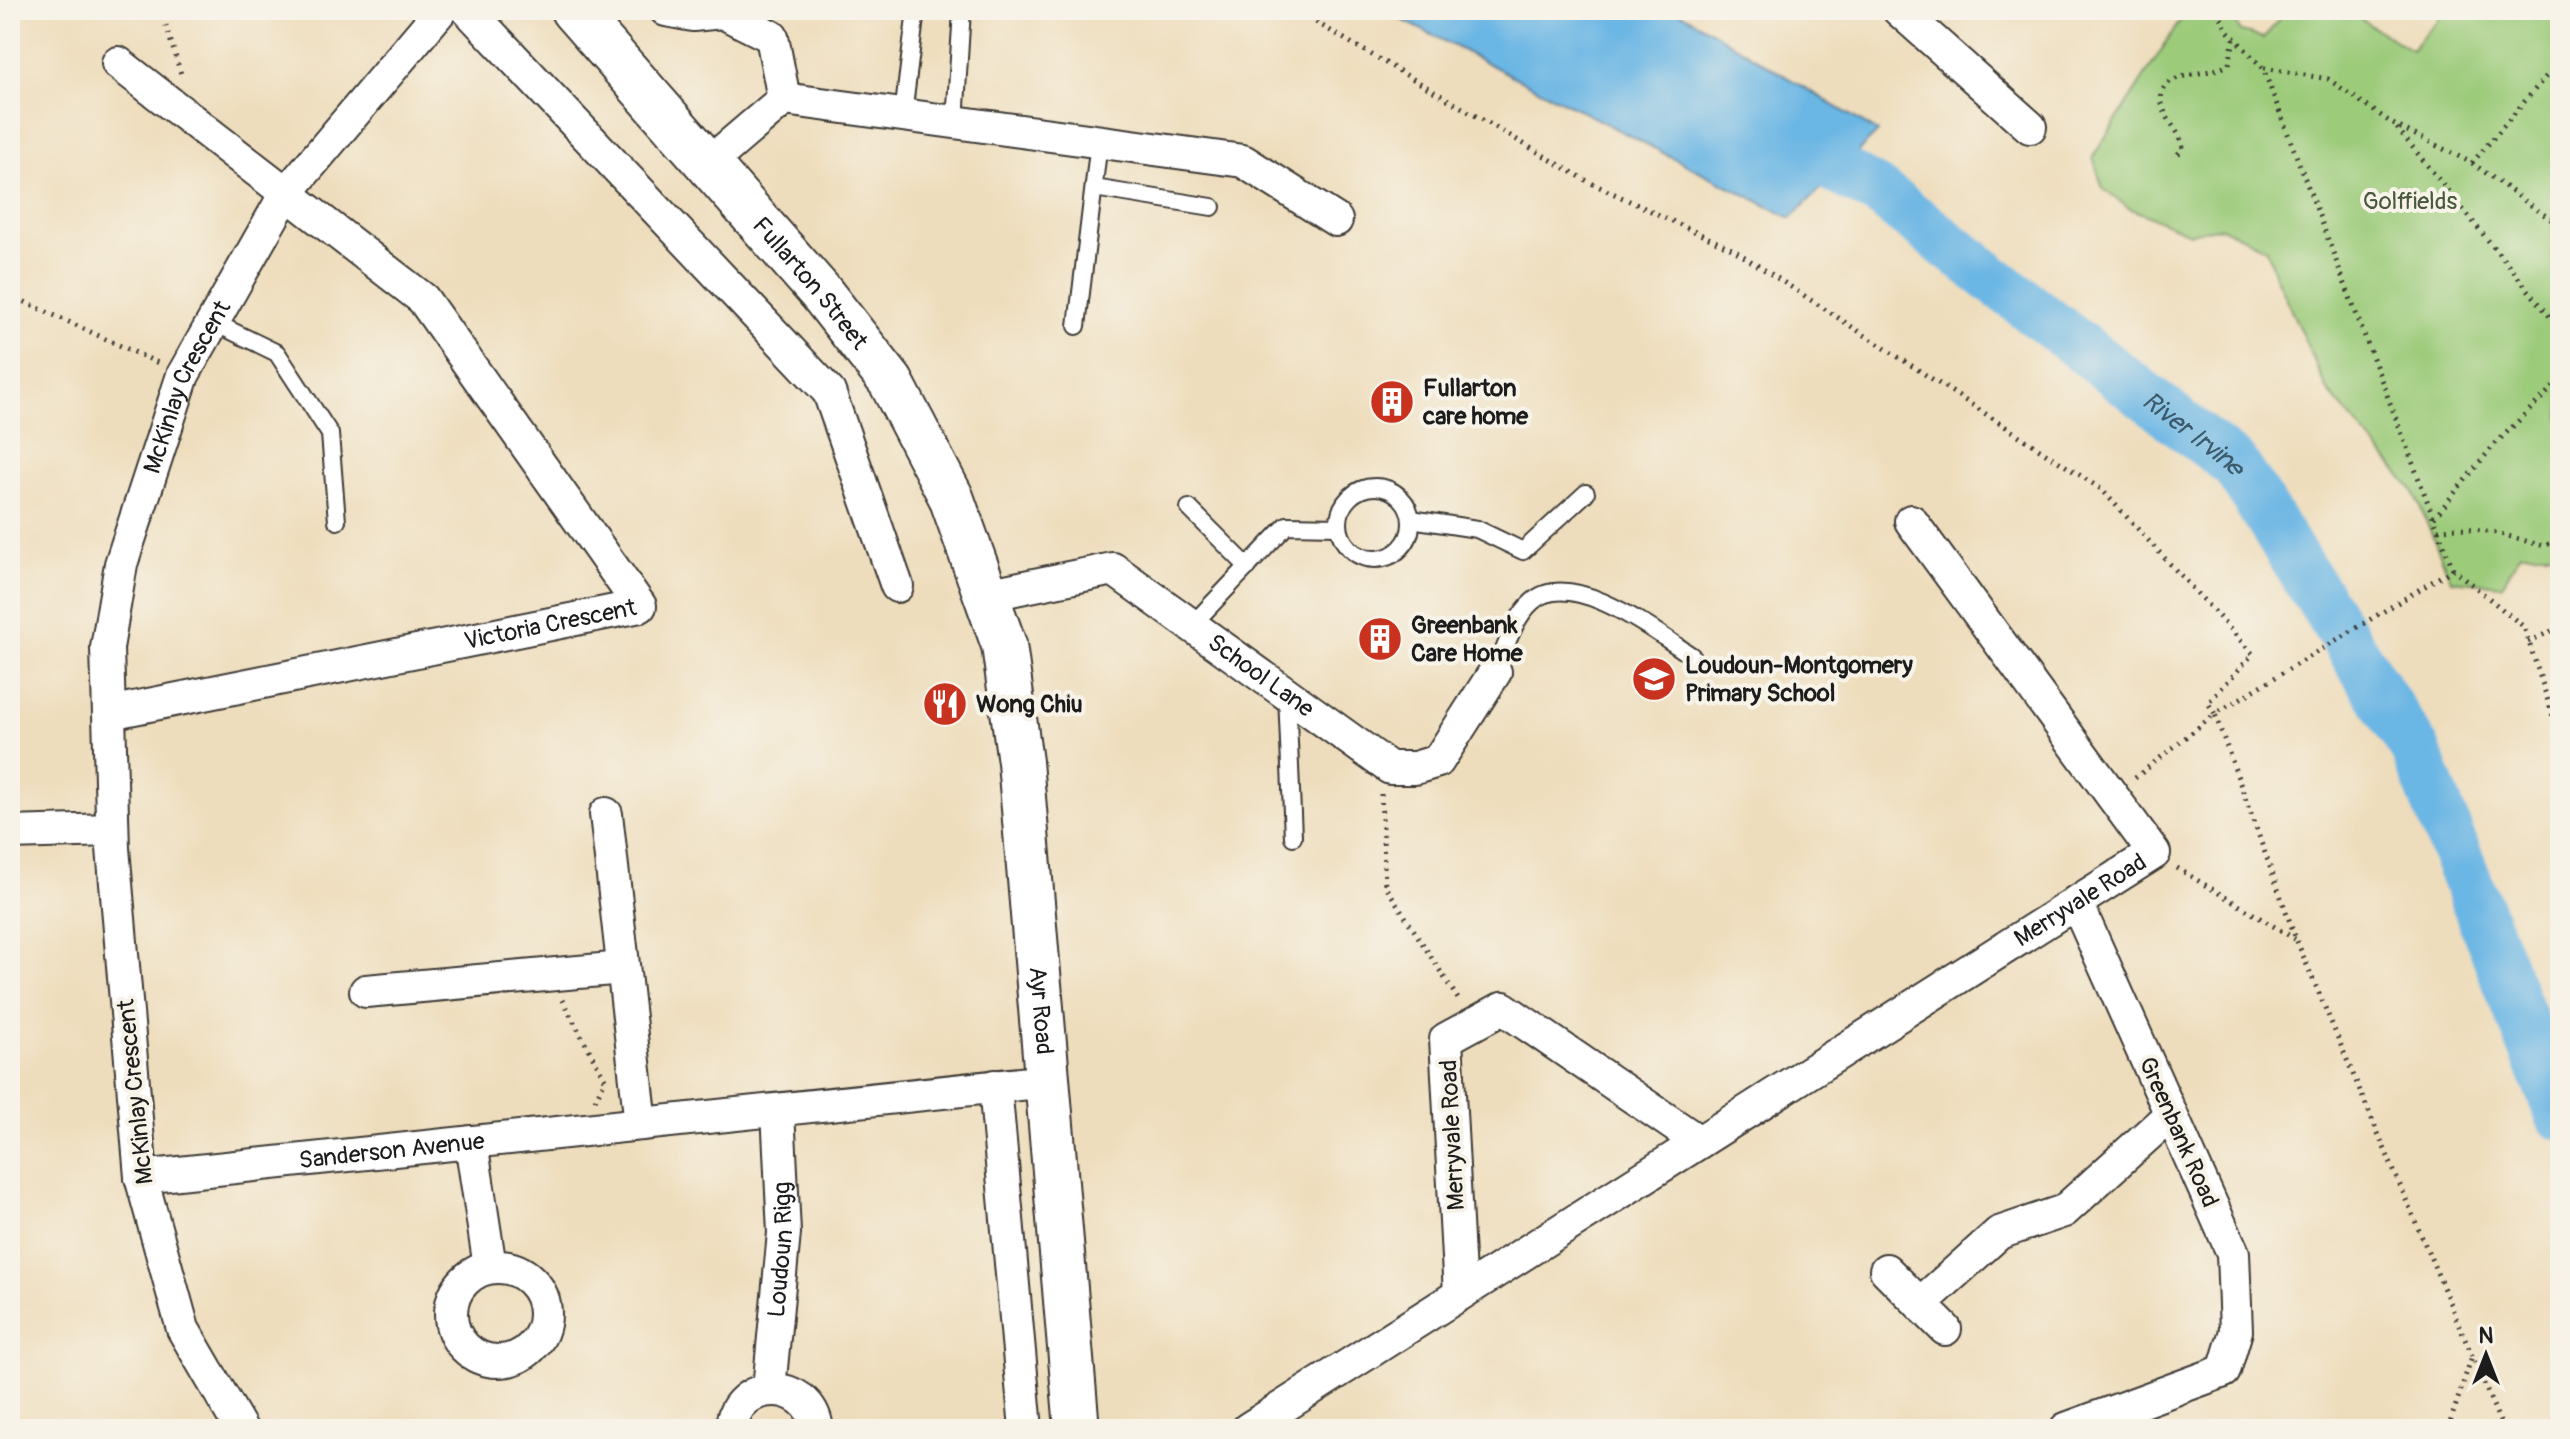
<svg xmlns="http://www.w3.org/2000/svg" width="2570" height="1439" font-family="Pangolin,sans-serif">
  <rect width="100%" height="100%" fill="#f7f3e8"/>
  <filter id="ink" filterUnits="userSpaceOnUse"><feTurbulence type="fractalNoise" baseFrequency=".0125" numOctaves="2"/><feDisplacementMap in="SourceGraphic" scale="16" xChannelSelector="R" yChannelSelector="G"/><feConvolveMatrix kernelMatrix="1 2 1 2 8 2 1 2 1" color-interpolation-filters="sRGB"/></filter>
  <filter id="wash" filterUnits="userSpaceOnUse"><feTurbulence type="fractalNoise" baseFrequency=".006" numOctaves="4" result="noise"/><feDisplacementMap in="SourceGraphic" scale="32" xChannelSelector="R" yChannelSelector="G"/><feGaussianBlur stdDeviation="1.8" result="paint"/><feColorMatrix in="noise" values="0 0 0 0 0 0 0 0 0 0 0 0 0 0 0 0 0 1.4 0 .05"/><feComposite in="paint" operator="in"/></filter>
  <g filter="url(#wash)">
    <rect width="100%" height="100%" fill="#eeddbc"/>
    <!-- green -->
    <path fill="#9ccb7a" stroke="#5c744b" stroke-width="2" d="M 2187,10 L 2228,10 L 2241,32 L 2264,38 L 2286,10 L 2345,10 L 2411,50 L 2446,10 L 2560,10 L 2560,553 L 2521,553 L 2502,585 L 2451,580 L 2413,490 L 2328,391 L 2274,273 L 2267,249 L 2221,227 L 2190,233 L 2129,208 L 2103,189 L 2093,157 Z"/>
    <!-- water -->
    <path fill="#6bb6e4" stroke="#446980" stroke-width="2" d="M 1383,10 L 1676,10 L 1878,132 L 1791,218 Z"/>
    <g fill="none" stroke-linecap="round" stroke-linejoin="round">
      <!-- river -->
      <path stroke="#6bb6e4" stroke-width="50" id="s1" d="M 1781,139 L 1879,192 L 2235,465 L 2415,749 L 2560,1115"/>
    </g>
  </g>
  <g filter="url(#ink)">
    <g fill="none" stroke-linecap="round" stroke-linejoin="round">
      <!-- service casing -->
      <g stroke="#3c3934" stroke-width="20">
        <g id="service">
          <path d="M 903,115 L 916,10"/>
          <path d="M 955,122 L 962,10"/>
          <path d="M 1094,188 L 1212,207"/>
          <path d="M 213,322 L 277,353 L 330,434 L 337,521"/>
          <path d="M 1077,326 L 1099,142"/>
          <circle cx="1375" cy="523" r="36"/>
          <path d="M 1189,508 L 1248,567"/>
          <path d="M 1411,519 L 1477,529 L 1523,551 L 1586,493"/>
          <path d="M 1191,626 L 1287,525 L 1338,526"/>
          <path d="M 1495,672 C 1505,650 1513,619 1532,602 C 1571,566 1657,633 1692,656"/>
          <path d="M 1287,695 L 1293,837"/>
        </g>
      </g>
      <!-- minor casing -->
      <g stroke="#3c3934" stroke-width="36">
        <g id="minor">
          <path d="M 468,10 L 829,392 L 897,586"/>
          <path d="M 666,10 L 693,15 L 722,12 L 772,37 L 784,99 L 708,164"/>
          <path d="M 1899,10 L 2030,127"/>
          <path d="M 784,99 L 1243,161 L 1336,220"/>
          <path id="s2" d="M 986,595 L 1113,569 L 1390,768 L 1415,768 L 1438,761 L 1495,672"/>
          <path id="s3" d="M 109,713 L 640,606 L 423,299 L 118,63"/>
          <path d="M 606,814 L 641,1124"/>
          <path d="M 10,833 L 112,830"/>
          <path d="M 366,991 L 623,968"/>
          <path d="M 995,1086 L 1026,1429"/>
          <path d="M 471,1142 L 490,1267"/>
          <path id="s4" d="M 141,1177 L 1048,1081"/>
          <circle cx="498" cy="1314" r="47"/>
          <path d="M 1886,1270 L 1945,1329"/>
          <path d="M 1460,1294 L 1446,1039 L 1503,1008 L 1699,1142"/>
          <path d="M 1920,1304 L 1999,1233 L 2064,1211 L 2171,1114"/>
          <path id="s5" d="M 769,1389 L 784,1233 L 778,1110"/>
          <path id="s6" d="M 241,1429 L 183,1329 L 141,1177 L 113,848 L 107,648 L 121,564 L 183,375 L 285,195 L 441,10"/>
          <path d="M 732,1429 C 733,1379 810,1375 817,1429"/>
          <path id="s7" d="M 1248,1429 L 2154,853 L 1911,521"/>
          <path d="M 2066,1429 L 2224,1371 L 2236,1331 L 2233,1253 L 2076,902"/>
        </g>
      </g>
      <!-- primary casing -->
      <g stroke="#3c3934" stroke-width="48">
        <g id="primary">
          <path id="s8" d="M 573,10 L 822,294 L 891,382 L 951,497 L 986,595 L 1004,645 L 1020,762 L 1077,1429"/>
        </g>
      </g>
      <!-- path -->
      <g stroke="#3c3934" stroke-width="5" stroke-dasharray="2 6" stroke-linecap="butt">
        <path d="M 161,10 L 181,74"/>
        <path d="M 1295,10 L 1589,182 L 1734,250 L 2101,489 L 2253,654 L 2208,703 L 2215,714 L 2453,569 L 2524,627 L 2560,738"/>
        <path d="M 2218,10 L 2226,29 L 2263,68 L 2453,569"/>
        <path d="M 2264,68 L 2328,79 L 2393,124 L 2472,163 L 2560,226"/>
        <path d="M 2397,128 L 2560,329"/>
        <path d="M 2178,154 L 2183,148 C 2181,132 2167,122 2163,107 C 2151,68 2211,78 2229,64 L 2234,39"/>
        <path d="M 2472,163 L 2560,60"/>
        <path d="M 10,295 L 158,363"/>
        <path d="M 2434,518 L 2494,445 L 2560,380"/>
        <path d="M 2438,530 C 2473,523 2510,537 2544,546 L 2560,539"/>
        <path d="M 2528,642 L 2560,627"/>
        <path d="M 2135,778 L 2215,714 L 2296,939 L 2503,1429"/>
        <path d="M 1381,794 L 1385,885 L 1460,1002"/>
        <path d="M 2177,868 L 2295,939"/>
        <path d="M 562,1000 L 605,1079"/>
        <path d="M 595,1100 L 605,1080"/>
        <path d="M 2448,1429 L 2472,1356"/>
      </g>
      <!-- service -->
      <use href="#service" stroke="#fff" stroke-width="16"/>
      <!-- minor -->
      <use href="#minor" stroke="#fff" stroke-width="32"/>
      <!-- primary -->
      <use href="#primary" stroke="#fff" stroke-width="44"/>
    </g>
  </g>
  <!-- icons -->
  <defs>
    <g id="building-disc" transform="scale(2.3)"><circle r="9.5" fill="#c8321e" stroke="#f7f3e8"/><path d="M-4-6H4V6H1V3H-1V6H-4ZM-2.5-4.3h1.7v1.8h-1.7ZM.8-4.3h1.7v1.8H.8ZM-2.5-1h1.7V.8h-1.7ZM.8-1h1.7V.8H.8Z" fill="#fff"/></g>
    <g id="school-disc" transform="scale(2.3)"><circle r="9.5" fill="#c8321e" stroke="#f7f3e8"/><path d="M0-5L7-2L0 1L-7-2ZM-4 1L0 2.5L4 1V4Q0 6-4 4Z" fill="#fff"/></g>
    <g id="restaurant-disc" transform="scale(2.3)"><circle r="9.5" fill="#c8321e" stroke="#f7f3e8"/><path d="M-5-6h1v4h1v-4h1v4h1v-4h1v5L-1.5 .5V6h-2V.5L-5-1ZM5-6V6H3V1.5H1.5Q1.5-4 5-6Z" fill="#fff"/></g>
  </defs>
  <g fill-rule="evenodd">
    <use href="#building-disc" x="1392" y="402"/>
    <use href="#building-disc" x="1380" y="639"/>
    <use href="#school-disc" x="1654" y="679"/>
    <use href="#restaurant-disc" x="945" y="704"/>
  </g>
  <g text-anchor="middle" stroke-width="8" stroke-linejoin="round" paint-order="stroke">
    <!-- park labels -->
    <g font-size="24" fill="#49593d" stroke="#f7f3e8">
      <text x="2410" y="209">Golffields</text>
    </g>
    <!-- street labels -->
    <g font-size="24" fill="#1c1c1c" stroke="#f7f3e8">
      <text dy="8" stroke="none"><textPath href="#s8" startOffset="362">Fullarton Street</textPath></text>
      <text dy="8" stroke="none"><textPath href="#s6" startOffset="1078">McKinlay Crescent</textPath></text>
      <text dy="8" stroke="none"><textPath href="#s3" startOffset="450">Victoria Crescent</textPath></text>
      <text dy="8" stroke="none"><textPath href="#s2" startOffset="312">School Lane</textPath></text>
      <text dy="8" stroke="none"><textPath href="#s7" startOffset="986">Merryvale Road</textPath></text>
      <text dy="8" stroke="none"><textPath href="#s8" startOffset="1144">Ayr Road</textPath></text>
      <text transform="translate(135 1092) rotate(-96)" y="8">McKinlay Crescent</text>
      <text transform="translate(2179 1132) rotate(66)" y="8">Greenbank Road</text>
      <text transform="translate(1452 1135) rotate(-93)" y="8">Merryvale Road</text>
      <text dy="8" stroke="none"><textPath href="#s4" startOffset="252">Sanderson Avenue</textPath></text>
      <text dy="8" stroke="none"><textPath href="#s5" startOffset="140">Loudoun Rigg</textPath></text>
    </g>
    <!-- poi labels -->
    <g font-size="24" font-weight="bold" fill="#1c1c1c" stroke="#f7f3e8" text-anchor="start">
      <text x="1423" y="396">Fullarton<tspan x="1423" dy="28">care home</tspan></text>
      <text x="1411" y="633">Greenbank<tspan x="1411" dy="28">Care Home</tspan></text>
      <text x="1685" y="673">Loudoun-Montgomery<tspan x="1685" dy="28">Primary School</tspan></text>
      <text x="976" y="712">Wong Chiu</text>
    </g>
    <!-- water labels -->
    <g font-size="26" font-style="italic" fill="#3c5a6c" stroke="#f7f3e8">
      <text dy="9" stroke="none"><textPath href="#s1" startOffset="508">River Irvine</textPath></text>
    </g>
  </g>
  <!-- margin -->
  <rect width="2570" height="1439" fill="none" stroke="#f7f3e8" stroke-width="40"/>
  <!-- north arrow -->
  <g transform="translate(2486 1355)" stroke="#f7f3e8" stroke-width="6" paint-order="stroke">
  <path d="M0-6L14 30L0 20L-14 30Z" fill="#1c1c1c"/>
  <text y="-12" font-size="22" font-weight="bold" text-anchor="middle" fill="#1c1c1c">N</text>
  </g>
</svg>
